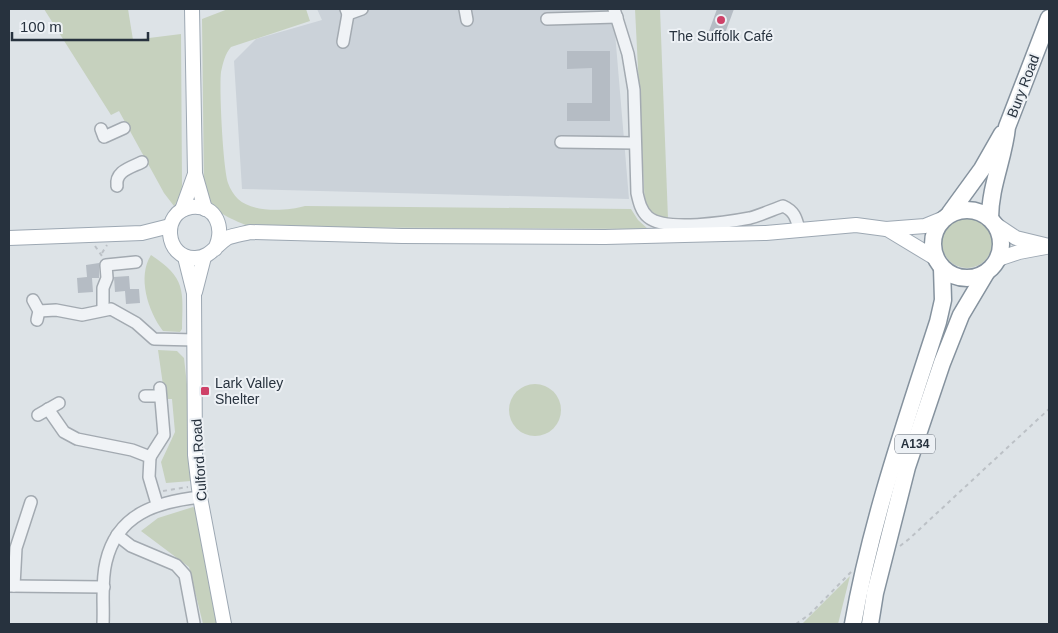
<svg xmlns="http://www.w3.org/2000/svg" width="1058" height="633" font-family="Helvetica,sans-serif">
  <rect width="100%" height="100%" fill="#dde3e7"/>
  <!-- built -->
  <path fill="#cbd2d9" d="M 317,9 L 613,9 L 629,199 L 242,189 L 234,61 L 256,39 L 322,20 Z"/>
  <!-- green -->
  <g fill="#c6d1be">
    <path d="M 44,9 L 128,9 L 133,40 L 181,34 L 182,185 L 181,196 L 174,206 L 164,193 L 119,111 L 111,115 Z"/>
    <path d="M 228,9 L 306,9 L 310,21 L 231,47 C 225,54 223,63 221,72 C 219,89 223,168 228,183 C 230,189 234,195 238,199 C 253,213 287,211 305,206 L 631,209 L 638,220 L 648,229 L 250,227 C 226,216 215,215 204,189 L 202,19 Z"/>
    <path d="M 635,9 L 660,9 L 668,219 L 657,218 L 645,208 Z"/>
    <circle cx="967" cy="243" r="25"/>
    <path d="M 151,255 C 186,278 183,290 182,329 L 180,332 L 163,331 C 148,311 137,277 151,255 Z"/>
    <path d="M 158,350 L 177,351 L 184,358 L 189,403 L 191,481 L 166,483 L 161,462 L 175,432 L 172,399 L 165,399 Z"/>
    <circle cx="535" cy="410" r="26"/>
    <path d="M 193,507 L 199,511 L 221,624 L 203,624 L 189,567 L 141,531 L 158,518 Z"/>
    <path d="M 850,576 L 838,624 L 802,624 Z"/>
  </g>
  <!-- building -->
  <g fill="#b5bcc4">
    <path d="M 717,9 L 734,9 L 724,36 L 709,31 Z"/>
    <path d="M 567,51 L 610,51 L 610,121 L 567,121 L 567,103 L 592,103 L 592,68 L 567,69 Z"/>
    <path d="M 99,263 L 99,278 L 92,278 L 93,292 L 78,293 L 77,278 L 87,277 L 86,265 Z"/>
    <path d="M 129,276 L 130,289 L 139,289 L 140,303 L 126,304 L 125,291 L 115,292 L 114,277 Z"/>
  </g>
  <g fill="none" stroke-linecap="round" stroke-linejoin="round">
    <!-- minor casing -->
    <g stroke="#a3aab1" stroke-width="14">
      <g id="minor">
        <path d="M 346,9 L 348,14 L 362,9"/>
        <path d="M 465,9 L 467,20"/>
        <path d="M 614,9 L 628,54 L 634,90 L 637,193 C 639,202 641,211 648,217 C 665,232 729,222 750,218 C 761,215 772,210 783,206 C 794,211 796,217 799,229"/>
        <path d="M 547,19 L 617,17"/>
        <path d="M 343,42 L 348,14"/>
        <path d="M 101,129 L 104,137 L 124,128"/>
        <path d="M 561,142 L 635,143"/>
        <path d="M 117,186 C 115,171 130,168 142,162"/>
        <path d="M 33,300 L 39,311 L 37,320"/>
        <path d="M 103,309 L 103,288 L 107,278 L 106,265 L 136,262"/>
        <path d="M 39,311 L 56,310 L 82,315 L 111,309 L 136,323 L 154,339 L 195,340"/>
        <path d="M 145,396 L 160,396"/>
        <path d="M 48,409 L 64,432 L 77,439 L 132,450 L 150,457 L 149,477 L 157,504"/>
        <path d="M 38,415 L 59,403"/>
        <path d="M 150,457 L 164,435 L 160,388"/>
        <path d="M 117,535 L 131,546 L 176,565 L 185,575 L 194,623"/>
        <path d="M 9,586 L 104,587"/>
        <path d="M 14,586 L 16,548 L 31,502"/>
        <path d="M 103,624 C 104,604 101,582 106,562 C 117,514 156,502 200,497"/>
      </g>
    </g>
    <!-- major casing -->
    <g stroke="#9da8b3" stroke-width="16">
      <g id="major">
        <path d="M 192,9 L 195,174 L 205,209"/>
        <path d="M 182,210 L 195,174"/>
        <path d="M 995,224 L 1016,238 L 1049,246"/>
        <path d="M 887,229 L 935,258"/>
        <path d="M 9,238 L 142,233 L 170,226"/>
        <path d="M 215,249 C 225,229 217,204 191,207 C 160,212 165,259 195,258 C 210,258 216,245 227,238 C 234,235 243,234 250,232 L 402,236 L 605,237 L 766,233 L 856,225 L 886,229 L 925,226 L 942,219"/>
        <path d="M 185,257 L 194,293 L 195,455 L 200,497 L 224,624"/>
        <path d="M 998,259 L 1019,252 L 1046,247"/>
        <path d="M 195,292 L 204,257"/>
      </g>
    </g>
    <!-- highway casing -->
    <g stroke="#85929e" stroke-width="19">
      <g id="highway">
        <circle cx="967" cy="244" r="34"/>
        <path d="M 950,213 L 982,169 L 1002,134"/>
        <path d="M 990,218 C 990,186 1004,158 1007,127 L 1049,18"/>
        <path d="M 853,624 C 871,521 906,421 938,322 L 943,300 L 942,268"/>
        <path d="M 870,624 L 875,593 L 907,467 L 942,363 L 961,315 L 986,273"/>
      </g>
    </g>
    <!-- path -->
    <g stroke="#bcc1c6" stroke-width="2" stroke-dasharray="4 4" stroke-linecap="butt">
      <path d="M 95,246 L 102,256"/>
      <path d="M 102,253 L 107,245"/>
      <path d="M 163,491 L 188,487"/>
      <path d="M 900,546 L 909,539 L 1049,409"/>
      <path d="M 796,624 L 810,614 L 852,571"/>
    </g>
    <!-- minor -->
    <use href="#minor" stroke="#f0f3f6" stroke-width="11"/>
    <!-- major -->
    <use href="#major" stroke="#fff" stroke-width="14"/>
    <!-- highway -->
    <use href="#highway" stroke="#fff" stroke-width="16"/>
  </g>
  <!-- markers -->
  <g fill="#ce4168" stroke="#edf1f5" stroke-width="2">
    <circle cx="721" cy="20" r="5"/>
    <rect x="200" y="386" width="10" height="10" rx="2.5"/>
  </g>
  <g text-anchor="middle" stroke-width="4" stroke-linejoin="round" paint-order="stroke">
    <!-- shield labels -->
    <rect fill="#edf1f5" stroke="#626b75" stroke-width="1" x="895" y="434.5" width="40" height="19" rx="4"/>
    <g font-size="12" font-weight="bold" fill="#27323e">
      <text x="915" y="448">A134</text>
    </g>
    <!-- poi labels -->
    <g font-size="14" fill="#27323e" stroke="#edf1f5">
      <text x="721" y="41">The Suffolk Café</text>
      <text x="215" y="388" text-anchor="start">Lark Valley<tspan x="215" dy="16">Shelter</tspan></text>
    </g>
    <!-- street labels -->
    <g font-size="14" fill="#27323e" stroke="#edf1f5">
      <text transform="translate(1023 86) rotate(-69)" y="5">Bury Road</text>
      <text transform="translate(199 460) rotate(-94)" y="5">Culford Road</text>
    </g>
  </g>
  <!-- border -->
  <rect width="1058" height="633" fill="none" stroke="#27323e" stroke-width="20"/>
  <!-- scale -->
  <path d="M12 32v8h136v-8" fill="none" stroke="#27323e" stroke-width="2.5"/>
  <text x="20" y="32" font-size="15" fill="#27323e" stroke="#edf1f5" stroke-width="4" paint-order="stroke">100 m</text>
</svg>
